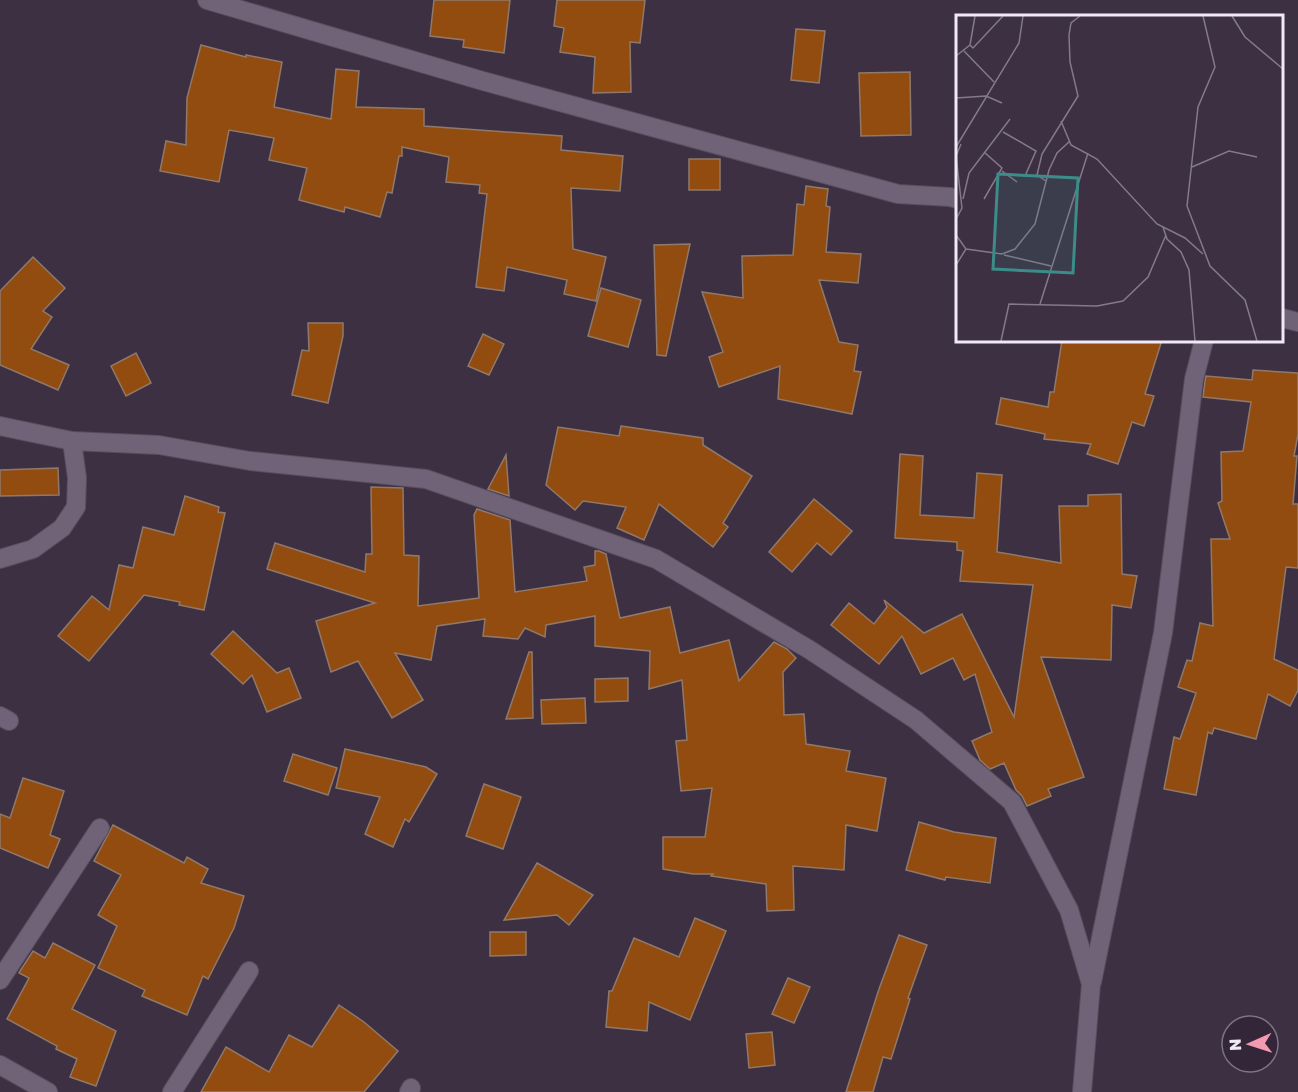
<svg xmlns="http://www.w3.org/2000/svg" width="1298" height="1092" font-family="'Golos Text',sans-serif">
  <rect width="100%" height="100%" fill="#3c3042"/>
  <!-- building -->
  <g fill="#924c10" stroke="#90796a" stroke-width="1.5">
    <path d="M 434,0 L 510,0 L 504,53 L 463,47 L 464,40 L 430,36 Z"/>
    <path d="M 557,0 L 645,0 L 640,43 L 630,42 L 631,92 L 593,93 L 595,57 L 560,52 L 564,28 L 554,26 Z"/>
    <path d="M 796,29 L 825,31 L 819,83 L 791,80 Z"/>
    <path d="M 201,45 L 246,57 L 246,55 L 282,62 L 274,107 L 331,119 L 336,69 L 359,71 L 356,107 L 424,109 L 424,126 L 562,136 L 561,150 L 623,156 L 620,191 L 571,188 L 573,249 L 606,257 L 596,301 L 564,294 L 567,280 L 507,267 L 504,291 L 476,287 L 487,194 L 479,193 L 480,185 L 446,182 L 449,157 L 402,147 L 402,156 L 399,156 L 392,193 L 387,192 L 380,217 L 345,207 L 344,212 L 299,200 L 307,168 L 269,160 L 274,138 L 229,130 L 219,182 L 160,171 L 166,141 L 186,145 L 187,98 Z"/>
    <path d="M 910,72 L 911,135 L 861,136 L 859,73 Z"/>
    <rect x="689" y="159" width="31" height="31"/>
    <path d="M 806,186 L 828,189 L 826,206 L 830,207 L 826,252 L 861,254 L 858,283 L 819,280 L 839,342 L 858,345 L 854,371 L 861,372 L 852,414 L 778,399 L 780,366 L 719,387 L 709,357 L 723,352 L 702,292 L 743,298 L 742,256 L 793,255 L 797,204 L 804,205 Z"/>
    <path d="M 690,244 L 666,356 L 657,355 L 654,245 Z"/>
    <path d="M 33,257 L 65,288 L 43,311 L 52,317 L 31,349 L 69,365 L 58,390 L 0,365 L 0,291 Z"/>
    <path d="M 601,288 L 641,300 L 628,347 L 588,336 Z"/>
    <path d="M 308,323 L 343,323 L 343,336 L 328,403 L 292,395 L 302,350 L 309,351 Z"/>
    <path d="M 483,334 L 504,344 L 489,375 L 468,366 Z"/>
    <path d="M 1062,340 L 1162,340 L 1145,394 L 1154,396 L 1144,426 L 1132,422 L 1118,464 L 1087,454 L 1091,444 L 1044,439 L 1045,434 L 996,424 L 1001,398 L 1048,407 L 1050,392 L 1054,392 Z"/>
    <path d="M 136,353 L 151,383 L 126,396 L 111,366 Z"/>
    <path d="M 1253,370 L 1298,373 L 1298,434 L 1294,456 L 1297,456 L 1293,504 L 1298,504 L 1298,568 L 1286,567 L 1274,659 L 1298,670 L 1298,690 L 1290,706 L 1268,694 L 1256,739 L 1214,728 L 1212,734 L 1208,732 L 1196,795 L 1164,789 L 1174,737 L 1180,739 L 1196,693 L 1178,687 L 1187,660 L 1192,661 L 1200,623 L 1213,626 L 1211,539 L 1230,539 L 1218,503 L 1222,501 L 1221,452 L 1243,451 L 1251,402 L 1203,397 L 1205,381 L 1206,376 L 1252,380 Z"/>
    <path d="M 621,426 L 703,438 L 703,445 L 752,476 L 723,523 L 728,527 L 713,547 L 659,504 L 644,540 L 617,528 L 626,507 L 583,501 L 575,510 L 546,485 L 558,427 L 619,436 Z"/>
    <path d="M 900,454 L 923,456 L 920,515 L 974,518 L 977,473 L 1002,475 L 997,552 L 1061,563 L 1059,506 L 1088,506 L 1088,495 L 1121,494 L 1122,574 L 1137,576 L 1131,608 L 1112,605 L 1111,660 L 1041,657 L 1084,777 L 1048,789 L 1051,796 L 1027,806 L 1022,796 L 1016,790 L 1004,763 L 990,769 L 980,760 L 972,741 L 992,732 L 975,674 L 964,680 L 953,658 L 921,674 L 902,636 L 879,664 L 831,625 L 849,603 L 874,624 L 887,607 L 884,600 L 924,633 L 962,614 L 1014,717 L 1033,585 L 960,581 L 963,551 L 957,550 L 957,542 L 895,538 Z"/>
    <path d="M 506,455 L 509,496 L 488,489 Z"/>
    <path d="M 58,468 L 59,495 L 0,496 L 0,470 Z"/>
    <path d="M 371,487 L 403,488 L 404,555 L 419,556 L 418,606 L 479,598 L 474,515 L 477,509 L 510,520 L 515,592 L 587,581 L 584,567 L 595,565 L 595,551 L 599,551 L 606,554 L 620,618 L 670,607 L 680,653 L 729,640 L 739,681 L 774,642 L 787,649 L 796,658 L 783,672 L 784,715 L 804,714 L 806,744 L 850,751 L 846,771 L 886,778 L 877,831 L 846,825 L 844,870 L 793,866 L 794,910 L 767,911 L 766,884 L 711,876 L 713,874 L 693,874 L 663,869 L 663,837 L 705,837 L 712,788 L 681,791 L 676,741 L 687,740 L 682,680 L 649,689 L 650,651 L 595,646 L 595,616 L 546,625 L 545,637 L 525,628 L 518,639 L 483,636 L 485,619 L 437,626 L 431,660 L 395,653 L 423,700 L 392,718 L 358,661 L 331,672 L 316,621 L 375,603 L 267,569 L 275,543 L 365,572 L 366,554 L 372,554 Z"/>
    <path d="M 185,496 L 219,507 L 218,512 L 225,513 L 204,610 L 179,605 L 180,602 L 144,595 L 89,661 L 58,636 L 92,596 L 109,610 L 119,565 L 133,568 L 143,527 L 174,535 Z"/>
    <path d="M 814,499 L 852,531 L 831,555 L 817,543 L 792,572 L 769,552 Z"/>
    <path d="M 233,631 L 277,673 L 289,668 L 301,698 L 267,712 L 252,675 L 243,684 L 211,654 Z"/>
    <path d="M 529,652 L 532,652 L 533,718 L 506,719 Z"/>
    <path d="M 628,678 L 628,701 L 595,702 L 595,679 Z"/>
    <path d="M 585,698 L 586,723 L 542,724 L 541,700 Z"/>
    <path d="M 345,749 L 426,767 L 437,774 L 409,822 L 405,819 L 393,847 L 365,834 L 380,797 L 336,788 Z"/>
    <path d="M 293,754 L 337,768 L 328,795 L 284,781 Z"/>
    <path d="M 23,778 L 64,791 L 50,835 L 60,839 L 48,868 L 0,848 L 0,814 L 10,818 Z"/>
    <path d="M 484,784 L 521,797 L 503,849 L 466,836 Z"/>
    <path d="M 919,822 L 954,832 L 996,838 L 990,883 L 946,877 L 945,880 L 906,870 Z"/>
    <path d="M 113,825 L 184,863 L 187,857 L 208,869 L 201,883 L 244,896 L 234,928 L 208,979 L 203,976 L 187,1015 L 142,996 L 145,990 L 98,968 L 117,926 L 98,915 L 121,875 L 94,861 Z"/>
    <path d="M 537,863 L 593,895 L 569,925 L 557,915 L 504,920 Z"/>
    <path d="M 695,918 L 726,931 L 690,1020 L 649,1002 L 647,1031 L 606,1027 L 609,991 L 612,991 L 634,938 L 679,957 Z"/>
    <path d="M 490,932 L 526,932 L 526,955 L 490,956 Z"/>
    <path d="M 899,935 L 927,945 L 908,998 L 910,999 L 891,1059 L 883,1057 L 873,1092 L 846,1092 L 879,989 Z"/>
    <path d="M 53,943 L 95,965 L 72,1009 L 116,1031 L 96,1086 L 70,1077 L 77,1059 L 56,1049 L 57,1046 L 7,1019 L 29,978 L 19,973 L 20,971 L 33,951 L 45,958 Z"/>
    <path d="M 788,978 L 810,987 L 794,1023 L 772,1014 Z"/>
    <path d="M 339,1005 L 364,1022 L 398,1051 L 364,1092 L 201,1092 L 226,1047 L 269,1072 L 289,1035 L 312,1047 Z"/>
    <path d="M 772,1032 L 775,1065 L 749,1068 L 746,1034 Z"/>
  </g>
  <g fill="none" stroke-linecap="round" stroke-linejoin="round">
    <!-- minor casing -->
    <g stroke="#594e5e" stroke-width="20">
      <g id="minor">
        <path d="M 207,0 L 483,81 L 898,194 L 950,197 L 958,199"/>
        <path d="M 1282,318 L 1298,322"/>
        <path d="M 0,426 L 72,441 L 159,445 L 250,461 L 426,479 L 656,559 L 810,650 L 916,720 L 1012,802 L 1069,910 L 1091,984 L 1082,1092"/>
        <path d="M 0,559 L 33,549 L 62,528 L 76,507 L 77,478 L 72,441"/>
        <path d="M 0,716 L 9,721"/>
        <path d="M 0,980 L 100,828"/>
        <path d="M 1092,982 L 1163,633 L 1194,379 L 1204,340"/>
        <path d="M 0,1065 L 48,1092"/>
        <path d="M 172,1092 L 249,971"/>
        <path d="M 409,1092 L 411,1088"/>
      </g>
    </g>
    <!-- minor -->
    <use href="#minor" stroke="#706378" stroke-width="18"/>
  </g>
  <!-- overview -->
  <g transform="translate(956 15)">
    <rect width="327" height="327" fill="#3c3042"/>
    <path fill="none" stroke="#847a8a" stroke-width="1.5" d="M 247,1 L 259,52 L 242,92 L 231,191 L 254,251 L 289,285 L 301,326M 276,1 L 289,22 L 327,54M 14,30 L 19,1M 8,36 L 38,67M 0,41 L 14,30 L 17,33 L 47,1M 0,83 L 30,81 L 46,88M 105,106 L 115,130 L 141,144 L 201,209 L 229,223 L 247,239M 47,117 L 80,136 L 69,161M 0,132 L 63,28 L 67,1M 28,137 L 46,153 L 28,184M 236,152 L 273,136 L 301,142M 46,156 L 61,167M 90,166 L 81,160 L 86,139 L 122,81 L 114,47 L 113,20 L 115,8 L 124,1M 7,184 L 13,158 L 54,104M 0,204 L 6,193 L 0,141 L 5,129M 207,212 L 211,224 L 225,237 L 233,255 L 239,326M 0,220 L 10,234 L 0,250M 10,234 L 46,239 L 59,234 L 79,209 L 93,155 L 101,138 L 114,126M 48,240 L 95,251M 84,289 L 132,138M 45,326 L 53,289 L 141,291 L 167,286 L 192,262 L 210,220"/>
    <path fill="#3c8d89" fill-opacity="0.15" stroke="#3c8d89" stroke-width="3" d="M 42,159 L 122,163 L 117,258 L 37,254 Z"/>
    <rect width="327" height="327" fill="none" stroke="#f1e9f6" stroke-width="3"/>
  </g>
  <!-- north arrow -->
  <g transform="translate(1250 1044) rotate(267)"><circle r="28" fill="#322638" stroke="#7e7484" stroke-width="1.5"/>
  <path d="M0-4.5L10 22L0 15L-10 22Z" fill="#f29aaf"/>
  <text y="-9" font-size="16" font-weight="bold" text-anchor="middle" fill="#f1e9f6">N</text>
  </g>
</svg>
